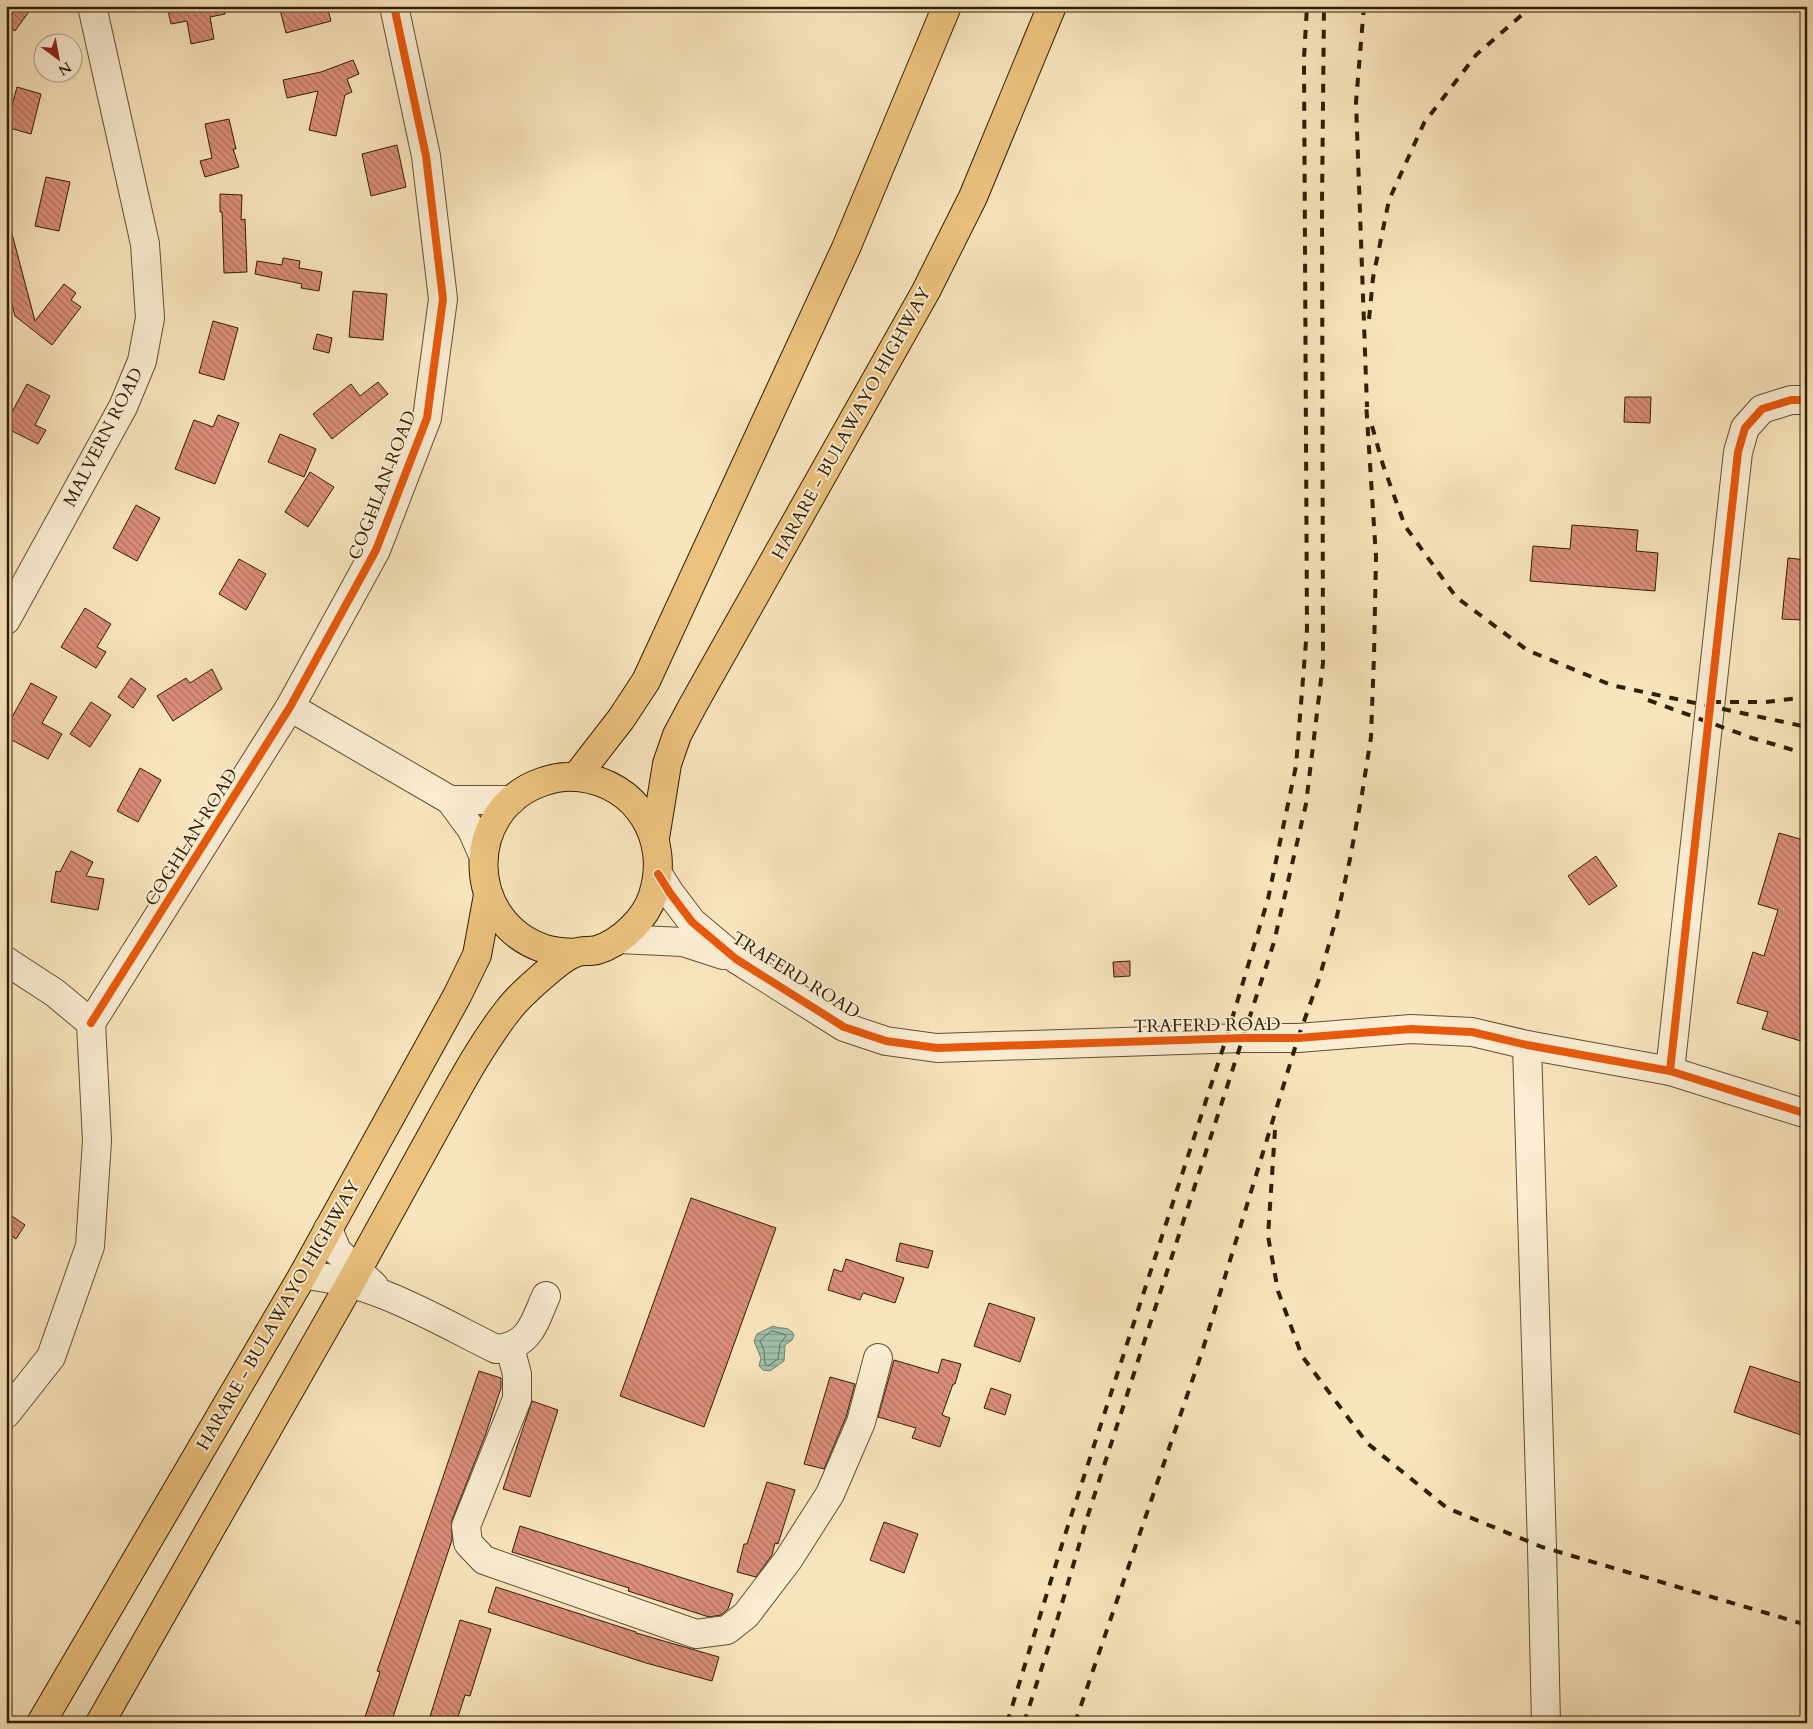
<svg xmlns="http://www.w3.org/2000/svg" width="1813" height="1729" font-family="Cardo,serif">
  <defs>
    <pattern id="water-rules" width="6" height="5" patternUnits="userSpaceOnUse" patternTransform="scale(1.25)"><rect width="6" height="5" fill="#9fc0ac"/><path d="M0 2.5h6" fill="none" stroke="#829b8a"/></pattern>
    <pattern id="building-back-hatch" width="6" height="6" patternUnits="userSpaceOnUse" patternTransform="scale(1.25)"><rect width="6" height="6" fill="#db8e7a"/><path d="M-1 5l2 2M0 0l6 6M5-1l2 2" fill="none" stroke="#b27362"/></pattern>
  </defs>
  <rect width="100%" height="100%" fill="#f9e5bd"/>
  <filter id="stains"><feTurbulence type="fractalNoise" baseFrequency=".004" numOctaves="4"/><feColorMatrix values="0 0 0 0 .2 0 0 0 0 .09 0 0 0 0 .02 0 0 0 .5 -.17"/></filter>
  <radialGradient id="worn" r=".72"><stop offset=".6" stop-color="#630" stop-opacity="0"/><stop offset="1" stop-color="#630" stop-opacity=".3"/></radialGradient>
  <!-- water -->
  <path fill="url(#water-rules)" stroke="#737f69" d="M 773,1326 C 782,1330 789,1325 794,1335 L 792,1340 L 785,1345 L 784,1361 L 770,1371 L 763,1370 L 759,1366 L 761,1358 L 754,1341 L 757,1334 Z"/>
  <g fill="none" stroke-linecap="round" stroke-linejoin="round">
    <!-- shore -->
    <path stroke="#686f58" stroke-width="1" d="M 772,1331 L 784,1334 L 786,1336 L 780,1344 L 778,1359 L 768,1366 L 765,1364 L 764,1350 L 760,1341 Z"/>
  </g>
  <!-- building -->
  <g fill="url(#building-back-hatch)" stroke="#301e04">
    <path d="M 6,6 L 33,6 L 15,31 L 6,25 Z"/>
    <path d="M 167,6 L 225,6 L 225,14 L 210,17 L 214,39 L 191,44 L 187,21 L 171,24 Z"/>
    <path d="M 279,6 L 327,6 L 331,21 L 286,33 Z"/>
    <path d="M 353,60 L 359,74 L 347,79 L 352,92 L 345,95 L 336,136 L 309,130 L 318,91 L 287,98 L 283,80 L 321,72 Z"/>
    <path d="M 17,87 L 41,94 L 31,134 L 6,127 Z"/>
    <path d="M 229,119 L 236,149 L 233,149 L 239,167 L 205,177 L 200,161 L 212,158 L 205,124 Z"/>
    <path d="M 397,145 L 406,187 L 371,196 L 362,154 Z"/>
    <path d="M 46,177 L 70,182 L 59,231 L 35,226 Z"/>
    <path d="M 220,194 L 242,195 L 241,220 L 245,219 L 247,272 L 224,273 L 222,212 L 220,212 Z"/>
    <path d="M 11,230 L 35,321 L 64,284 L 76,293 L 71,300 L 81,307 L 52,345 L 15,316 L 6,282 L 6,231 Z"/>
    <path d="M 283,258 L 300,261 L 299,268 L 322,272 L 319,291 L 301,288 L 302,284 L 255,274 L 257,261 L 282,265 Z"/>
    <path d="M 353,291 L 387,294 L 383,340 L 349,337 Z"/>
    <path d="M 213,321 L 238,328 L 224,380 L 199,373 Z"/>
    <path d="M 317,334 L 332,338 L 329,353 L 313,349 Z"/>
    <path d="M 378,382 L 388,394 L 332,439 L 313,414 L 351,384 L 360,396 Z"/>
    <path d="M 27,384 L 50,396 L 35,425 L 46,430 L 38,444 L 6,428 L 6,409 L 12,412 Z"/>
    <path d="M 1625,397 L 1651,397 L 1650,423 L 1624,422 Z"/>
    <path d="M 218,415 L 239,423 L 215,484 L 175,469 L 194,420 L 213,427 Z"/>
    <path d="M 280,434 L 316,449 L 304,477 L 268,462 Z"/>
    <path d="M 310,472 L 334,487 L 308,527 L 285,512 Z"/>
    <path d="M 136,505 L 160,518 L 137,561 L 113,548 Z"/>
    <path d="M 1572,525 L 1638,530 L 1636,551 L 1658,553 L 1655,591 L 1530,581 L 1533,546 L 1570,549 Z"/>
    <path d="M 1788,558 L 1807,560 L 1807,594 L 1803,594 L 1802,620 L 1782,619 Z"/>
    <path d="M 239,559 L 266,574 L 246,610 L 219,594 Z"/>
    <path d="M 85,608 L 111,624 L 97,647 L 106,652 L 96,668 L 61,647 Z"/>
    <path d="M 212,669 L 222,689 L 173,721 L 157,696 L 186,678 L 190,683 Z"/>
    <path d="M 131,678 L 146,689 L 133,708 L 118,697 Z"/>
    <path d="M 31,683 L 57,697 L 42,723 L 62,734 L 48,759 L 6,737 L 6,728 Z"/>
    <path d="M 91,702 L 111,715 L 90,747 L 70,734 Z"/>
    <path d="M 140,768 L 161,780 L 138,822 L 117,811 Z"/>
    <path d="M 1779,833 L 1807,841 L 1807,1043 L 1762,1029 L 1768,1012 L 1737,1003 L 1753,952 L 1764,956 L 1778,910 L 1758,904 Z"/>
    <path d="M 71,851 L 93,862 L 86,876 L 104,879 L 98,910 L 51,902 L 56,871 L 60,872 Z"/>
    <path d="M 1596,856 L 1617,886 L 1589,905 L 1568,876 Z"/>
    <path d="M 1130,961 L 1130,976 L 1114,977 L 1113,962 Z"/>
    <path d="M 691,1198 L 776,1228 L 704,1427 L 620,1396 Z"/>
    <path d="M 6,1212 L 25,1225 L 16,1239 L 6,1232 Z"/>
    <path d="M 900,1243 L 933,1251 L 928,1268 L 896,1261 Z"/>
    <path d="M 846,1259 L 904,1278 L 895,1303 L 863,1293 L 860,1300 L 828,1290 L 834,1269 L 842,1272 Z"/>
    <path d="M 989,1303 L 1035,1318 L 1020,1362 L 974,1346 Z"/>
    <path d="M 942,1359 L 961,1364 L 955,1384 L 953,1384 L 942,1415 L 950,1418 L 940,1447 L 912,1438 L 916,1428 L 878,1417 L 894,1360 L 938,1373 Z"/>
    <path d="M 1750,1366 L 1807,1385 L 1807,1437 L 1734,1412 Z"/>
    <path d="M 479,1371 L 501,1378 L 501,1388 L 485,1436 L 452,1520 L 452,1540 L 391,1723 L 363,1723 L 380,1672 L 377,1671 Z"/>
    <path d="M 830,1377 L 855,1384 L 846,1417 L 824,1469 L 804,1464 Z"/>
    <path d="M 991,1388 L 1011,1395 L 1005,1415 L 984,1408 Z"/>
    <path d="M 532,1401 L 558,1410 L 530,1497 L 503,1489 Z"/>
    <path d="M 767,1482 L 795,1490 L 778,1544 L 775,1543 L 772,1555 L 756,1577 L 737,1572 L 744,1544 L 747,1544 Z"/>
    <path d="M 884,1522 L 918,1534 L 904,1573 L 870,1560 Z"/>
    <path d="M 520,1526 L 733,1594 L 728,1609 L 721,1615 L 709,1617 L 628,1591 L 629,1588 L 512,1552 Z"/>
    <path d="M 496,1587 L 636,1632 L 636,1633 L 719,1657 L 712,1681 L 646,1663 L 488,1612 Z"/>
    <path d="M 460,1620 L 491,1629 L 470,1696 L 465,1695 L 456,1723 L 428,1723 Z"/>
  </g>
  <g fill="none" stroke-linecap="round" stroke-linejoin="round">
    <!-- minor casing -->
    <g stroke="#625032" stroke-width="30">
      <g id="minor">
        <path d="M 6,620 L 123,407 L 142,361 L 150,318 L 145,244 L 92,6"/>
        <path d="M 290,707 L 450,800"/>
        <path d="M 483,855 L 472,830 L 450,800 L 512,800"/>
        <path d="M 658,874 L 670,893 L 692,922 L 736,959 L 844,1027 L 886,1041 L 937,1048 L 1243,1038 L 1298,1038 L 1411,1029 L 1472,1032 L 1527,1045 L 1670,1071 L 1807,1114"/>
        <path d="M 619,939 L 683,942 L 723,955"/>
        <path d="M 6,961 L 55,993 L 91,1023 L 97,1141 L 90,1246 L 51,1357 L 6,1414"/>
        <path d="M 91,1023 L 290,707 L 376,550 L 427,418 L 443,299 L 426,156 L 394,6"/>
        <path d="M 1527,1045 L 1542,1547 L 1546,1723"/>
        <path d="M 1670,1071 L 1738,452 L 1745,428 L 1762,409 L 1791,400 L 1807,400"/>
        <path d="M 328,1229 L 337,1251 L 374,1286"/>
        <path d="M 303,1275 C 373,1280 435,1319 496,1349 C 530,1346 534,1323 546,1296"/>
        <path d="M 510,1348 L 517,1374 L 517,1399 L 466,1526 L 468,1543 L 484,1560 L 696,1634 L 727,1630 L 746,1615 L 788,1560 L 830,1494 L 861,1422 L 878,1358"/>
      </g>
    </g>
    <!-- highway casing -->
    <g stroke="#301e04" stroke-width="30">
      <g id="highway">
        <path d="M 576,777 L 621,719 L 646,681 L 846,248 L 947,6"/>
        <path d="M 655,838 L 667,764 L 677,735 L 693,705 L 926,291 L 973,197 L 1052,6"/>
        <path d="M 41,1723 L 303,1275 L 457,996 L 477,955 L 488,895"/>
        <path d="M 100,1723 C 182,1578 266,1434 347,1289 C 379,1231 411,1173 443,1115 C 463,1079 483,1042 509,1009 C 519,996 560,958 575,953 C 582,950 590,952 597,950 C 621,943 646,918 653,895 C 671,839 637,783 578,777 C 566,776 553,778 542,782 C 462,810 465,923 545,949 C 554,952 564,952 574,953"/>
      </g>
    </g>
    <!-- minor -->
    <use href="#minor" stroke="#fbeed4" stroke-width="28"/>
    <!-- highway -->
    <use href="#highway" stroke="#ecc27e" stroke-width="28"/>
    <!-- rail -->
    <g stroke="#301e04" stroke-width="4" stroke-dasharray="9 9" stroke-linecap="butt">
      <path d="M 1364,6 L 1356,102 L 1367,407"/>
      <path d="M 1369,319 L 1373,278 L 1389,200 L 1424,123 L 1476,55 L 1532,6"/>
      <path d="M 1372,426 L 1383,465 L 1405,526 L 1456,597 L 1527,650 L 1611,685 L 1807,727"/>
      <path d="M 1648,700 L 1752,738 L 1807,754"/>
      <path d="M 1712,702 L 1766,702 L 1807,697"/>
      <path d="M 1275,1130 L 1268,1236 L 1278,1291 L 1302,1356 L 1367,1443 L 1447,1508 L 1542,1547 L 1807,1625"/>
      <path d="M 1007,1723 L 1064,1538 L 1226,1039 L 1268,899 L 1296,766 L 1307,629 L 1304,58 L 1307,6"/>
      <path d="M 1024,1723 L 1058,1617 L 1087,1518 L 1274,942 L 1306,804 L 1323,663 L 1322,204 L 1324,6"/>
      <path d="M 1075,1723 L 1202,1352 L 1298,1038 L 1319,979 L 1337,916 L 1350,859 L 1362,794 L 1371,737 L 1374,655 L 1376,557 L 1366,402"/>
    </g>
    <!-- cycleway casing -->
    <g stroke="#fbeed4" stroke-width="11">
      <g id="cycleway">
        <path d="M 658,874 L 670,893 L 692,922 L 736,959 L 844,1027 L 886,1041 L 937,1048 L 1243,1038 L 1298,1038 L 1411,1029 L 1472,1032 L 1527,1045 L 1670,1071 L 1807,1114"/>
        <path d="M 91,1023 L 290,707 L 376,550 L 427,418 L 443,299 L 426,156 L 394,6"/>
        <path d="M 1670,1071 L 1738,452 L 1745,428 L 1762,409 L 1791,400 L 1807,400"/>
      </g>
    </g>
    <!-- cycleway -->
    <use href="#cycleway" stroke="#e8590c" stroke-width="8"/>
  </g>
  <g text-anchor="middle" stroke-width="4" stroke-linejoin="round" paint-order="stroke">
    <!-- street labels -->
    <g font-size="18" fill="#301e04" stroke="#fbeed4">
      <text transform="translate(851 423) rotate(-61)" y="6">HARARE - BULAWAYO HIGHWAY</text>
      <text transform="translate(103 437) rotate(-63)" y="6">MALVERN ROAD</text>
      <text transform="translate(382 485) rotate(-69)" y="6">COGHLAN ROAD</text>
      <text transform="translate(191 837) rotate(-58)" y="6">COGHLAN ROAD</text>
      <text transform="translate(796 975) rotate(32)" y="6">TRAFERD ROAD</text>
      <text transform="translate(1207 1025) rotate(-1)" y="6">TRAFERD ROAD</text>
      <text transform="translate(278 1315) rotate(-60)" y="6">HARARE - BULAWAYO HIGHWAY</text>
    </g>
  </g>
  <!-- margin -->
  <rect width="1813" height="1729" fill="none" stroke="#f9e5bd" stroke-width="25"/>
  <rect x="8" y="8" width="1798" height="1714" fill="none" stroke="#301e04" stroke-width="2.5"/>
  <rect x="12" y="12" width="1788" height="1704" fill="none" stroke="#301e04"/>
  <!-- north arrow -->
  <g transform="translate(58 58) rotate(148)"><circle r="24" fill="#fbeed4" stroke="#aa9b81"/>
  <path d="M0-4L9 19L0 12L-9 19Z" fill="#8f2418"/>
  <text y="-8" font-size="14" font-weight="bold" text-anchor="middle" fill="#301e04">N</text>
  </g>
  <rect width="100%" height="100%" filter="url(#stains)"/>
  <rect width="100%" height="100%" fill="url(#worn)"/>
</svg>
